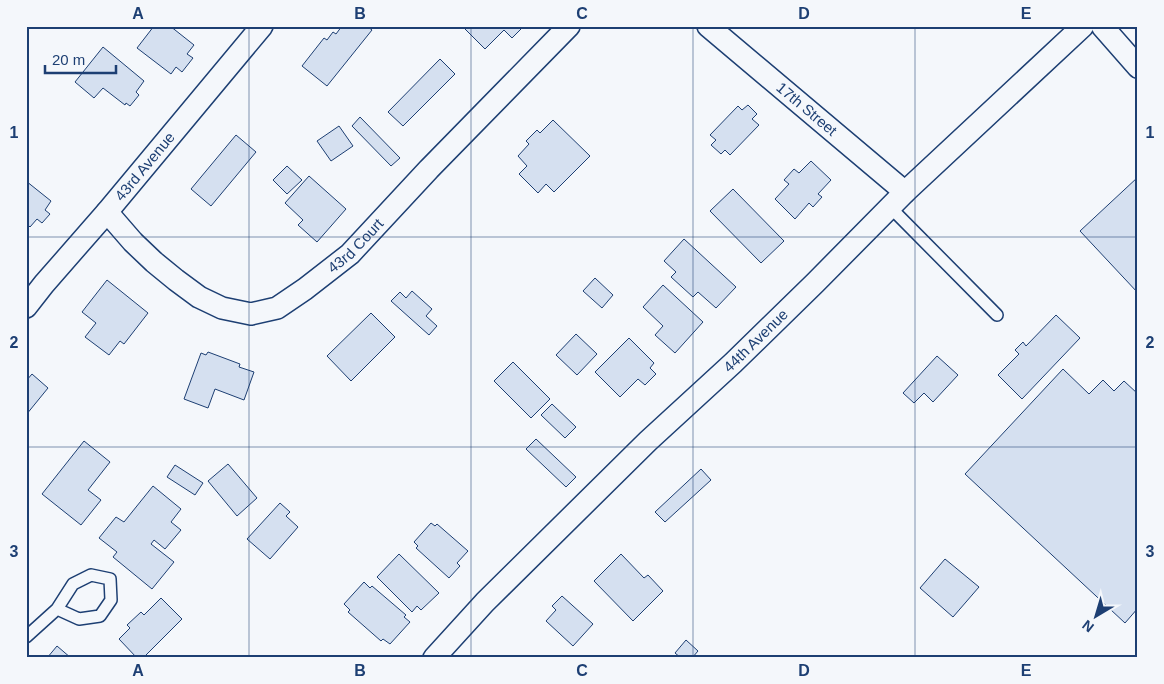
<svg xmlns="http://www.w3.org/2000/svg" width="1164" height="684" font-family="Helvetica,sans-serif">
  <rect width="100%" height="100%" fill="#f4f7fb"/>
  <!-- building -->
  <g fill="#d5e0f0" stroke="#1d3f73">
    <path d="M 154,26 L 170,26 L 194,45 L 187,54 L 193,58 L 182,72 L 176,67 L 171,74 L 137,48 Z"/>
    <path d="M 342,26 L 367,26 L 372,30 L 327,86 L 302,66 L 324,38 L 327,40 L 333,32 L 336,34 Z"/>
    <path d="M 462,26 L 524,26 L 512,38 L 504,30 L 485,49 Z"/>
    <path d="M 103,47 L 144,81 L 136,92 L 139,95 L 130,106 L 126,103 L 125,105 L 103,88 L 94,98 L 75,82 Z"/>
    <path d="M 440,59 L 455,74 L 403,126 L 388,112 Z"/>
    <path d="M 748,105 L 757,114 L 752,119 L 759,125 L 730,155 L 725,150 L 721,154 L 711,145 L 716,140 L 710,135 L 738,106 L 742,110 Z"/>
    <path d="M 360,117 L 400,158 L 391,166 L 352,126 Z"/>
    <path d="M 553,120 L 590,156 L 554,192 L 546,184 L 538,193 L 519,174 L 527,166 L 518,156 L 529,144 L 526,141 L 537,130 L 540,133 Z"/>
    <path d="M 339,126 L 353,146 L 331,161 L 317,141 Z"/>
    <path d="M 236,135 L 256,152 L 211,206 L 191,189 Z"/>
    <path d="M 811,161 L 831,180 L 818,194 L 822,197 L 813,207 L 809,203 L 795,219 L 775,199 L 789,184 L 784,180 L 794,169 L 799,173 Z"/>
    <path d="M 287,166 L 302,180 L 287,194 L 273,180 Z"/>
    <path d="M 309,176 L 346,209 L 317,242 L 298,225 L 303,220 L 285,203 Z"/>
    <path d="M 1138,177 L 1138,293 L 1080,231 Z"/>
    <path d="M 26,181 L 51,201 L 45,210 L 50,214 L 42,223 L 37,219 L 30,227 L 26,223 Z"/>
    <path d="M 733,189 L 784,241 L 761,263 L 710,211 Z"/>
    <path d="M 684,239 L 736,287 L 716,308 L 698,292 L 693,297 L 671,277 L 676,272 L 664,261 Z"/>
    <path d="M 595,278 L 613,295 L 602,308 L 583,291 Z"/>
    <path d="M 107,280 L 148,313 L 124,344 L 120,341 L 109,355 L 85,337 L 96,323 L 82,312 Z"/>
    <path d="M 663,285 L 703,322 L 675,353 L 655,335 L 663,326 L 643,307 Z"/>
    <path d="M 412,291 L 432,309 L 426,316 L 437,326 L 429,335 L 391,301 L 400,292 L 406,298 Z"/>
    <path d="M 371,313 L 395,337 L 351,381 L 327,356 Z"/>
    <path d="M 1056,315 L 1080,338 L 1022,399 L 998,375 L 1019,354 L 1015,350 L 1023,342 L 1026,346 Z"/>
    <path d="M 576,334 L 597,354 L 577,375 L 556,355 Z"/>
    <path d="M 629,338 L 654,363 L 650,368 L 656,374 L 645,385 L 638,379 L 620,397 L 595,372 Z"/>
    <path d="M 208,352 L 240,364 L 239,367 L 254,372 L 244,400 L 215,389 L 208,408 L 184,399 L 201,353 L 206,355 Z"/>
    <path d="M 937,356 L 958,375 L 933,402 L 924,393 L 914,403 L 903,393 Z"/>
    <path d="M 513,362 L 550,399 L 531,418 L 494,381 Z"/>
    <path d="M 1063,369 L 1089,394 L 1103,380 L 1114,391 L 1124,381 L 1138,394 L 1138,608 L 1125,623 L 965,474 Z"/>
    <path d="M 32,374 L 48,388 L 26,415 L 26,381 Z"/>
    <path d="M 552,404 L 576,427 L 565,438 L 541,415 Z"/>
    <path d="M 536,439 L 576,477 L 566,487 L 526,449 Z"/>
    <path d="M 84,441 L 110,462 L 88,490 L 101,500 L 81,525 L 42,494 Z"/>
    <path d="M 228,464 L 257,498 L 237,516 L 208,481 Z"/>
    <path d="M 175,465 L 203,483 L 195,495 L 167,477 Z"/>
    <path d="M 701,469 L 711,480 L 665,522 L 655,512 Z"/>
    <path d="M 153,486 L 181,509 L 171,522 L 181,530 L 165,549 L 154,540 L 151,544 L 174,562 L 152,589 L 113,557 L 117,552 L 99,538 L 116,517 L 124,522 Z"/>
    <path d="M 280,503 L 290,512 L 286,516 L 298,527 L 270,559 L 247,539 Z"/>
    <path d="M 431,523 L 435,526 L 437,524 L 468,551 L 457,563 L 460,566 L 449,578 L 416,548 L 418,546 L 414,542 Z"/>
    <path d="M 399,554 L 439,593 L 421,610 L 417,606 L 412,612 L 377,577 Z"/>
    <path d="M 621,554 L 644,578 L 648,575 L 663,591 L 633,621 L 594,581 Z"/>
    <path d="M 945,559 L 979,587 L 953,617 L 920,588 Z"/>
    <path d="M 364,582 L 370,588 L 372,586 L 406,615 L 404,617 L 410,622 L 390,644 L 383,639 L 381,641 L 348,612 L 350,610 L 344,604 Z"/>
    <path d="M 562,596 L 593,624 L 573,646 L 546,621 L 556,610 L 552,606 Z"/>
    <path d="M 161,598 L 182,619 L 143,658 L 137,658 L 119,639 L 130,628 L 127,625 L 141,612 L 144,615 Z"/>
    <path d="M 686,640 L 698,651 L 692,658 L 681,658 L 675,653 Z"/>
    <path d="M 57,646 L 71,658 L 47,658 Z"/>
  </g>
  <g fill="none" stroke-linecap="round" stroke-linejoin="round">
    <!-- lane casing -->
    <g stroke="#1d3f73" stroke-width="14">
      <g id="lane">
        <path d="M 890,207 L 997,315"/>
        <path d="M 26,637 L 57,609 L 73,584 L 91,575 L 110,579 L 111,600 L 100,616 L 79,619 L 57,609"/>
      </g>
    </g>
    <!-- street casing -->
    <g stroke="#1d3f73" stroke-width="24">
      <g id="street">
        <path id="s1" d="M 708,26 L 905,192"/>
        <path d="M 1102,26 L 1138,67"/>
        <path id="s2" d="M 107,212 L 133,242 L 154,262 L 176,280 L 199,297 L 222,308 L 251,314 L 277,308 L 305,289 L 350,254 L 429,169 L 569,26"/>
        <path id="s3" d="M 26,307 L 44,284 L 107,212 L 262,26"/>
        <path id="s4" d="M 434,658 L 485,602 L 648,441 L 733,363 L 815,283 L 905,192 L 1083,26"/>
      </g>
    </g>
    <!-- lane -->
    <use href="#lane" stroke="#f4f7fb" stroke-width="11"/>
    <!-- street -->
    <use href="#street" stroke="#f4f7fb" stroke-width="21"/>
  </g>
  <!-- grid -->
  <path fill="none" stroke="#1d3f73" stroke-width="1" stroke-opacity="0.55" d="M 249,26 L 249,658M 471,26 L 471,658M 693,26 L 693,658M 915,26 L 915,658M 26,237 L 1138,237M 26,447 L 1138,447"/>
  <g text-anchor="middle" stroke-width="4" stroke-linejoin="round" paint-order="stroke">
    <!-- street labels -->
    <g font-size="15" fill="#1d3f73" stroke="#f4f7fb">
      <text dy="5" stroke="none"><textPath href="#s1" startOffset="129">17th Street</textPath></text>
      <text dy="5" stroke="none"><textPath href="#s3" startOffset="184">43rd Avenue</textPath></text>
      <text dy="5" stroke="none"><textPath href="#s2" startOffset="308">43rd Court</textPath></text>
      <text dy="5" stroke="none"><textPath href="#s4" startOffset="452">44th Avenue</textPath></text>
    </g>
  </g>
  <!-- border -->
  <rect width="1164" height="684" fill="none" stroke="#f4f7fb" stroke-width="55"/>
  <!-- north arrow -->
  <g transform="translate(1096 616) rotate(218)" stroke="#f4f7fb" stroke-width="4" paint-order="stroke">
  <path d="M0-4L9 19L0 12L-9 19Z" fill="#1d3f73"/>
  <text y="-8" font-size="14" font-weight="bold" text-anchor="middle" fill="#1d3f73">N</text>
  </g>
  <!-- scale -->
  <path d="M45 65v8h71v-8" fill="none" stroke="#1d3f73" stroke-width="2.5"/>
  <text x="52" y="65" font-size="15" fill="#1d3f73" stroke="#f4f7fb" stroke-width="4" paint-order="stroke">20 m</text>
  <rect x="28" y="28" width="1108" height="628" fill="none" stroke="#1d3f73" stroke-width="2"/>
  <g font-size="16" text-anchor="middle" font-weight="bold" fill="#1d3f73">
    <text x="138" y="19">A</text>
    <text x="360" y="19">B</text>
    <text x="582" y="19">C</text>
    <text x="804" y="19">D</text>
    <text x="1026" y="19">E</text>
    <text x="14" y="138">1</text>
    <text x="1150" y="138">1</text>
    <text x="14" y="348">2</text>
    <text x="1150" y="348">2</text>
    <text x="14" y="557">3</text>
    <text x="1150" y="557">3</text>
    <text x="138" y="676">A</text>
    <text x="360" y="676">B</text>
    <text x="582" y="676">C</text>
    <text x="804" y="676">D</text>
    <text x="1026" y="676">E</text>
  </g>
</svg>
